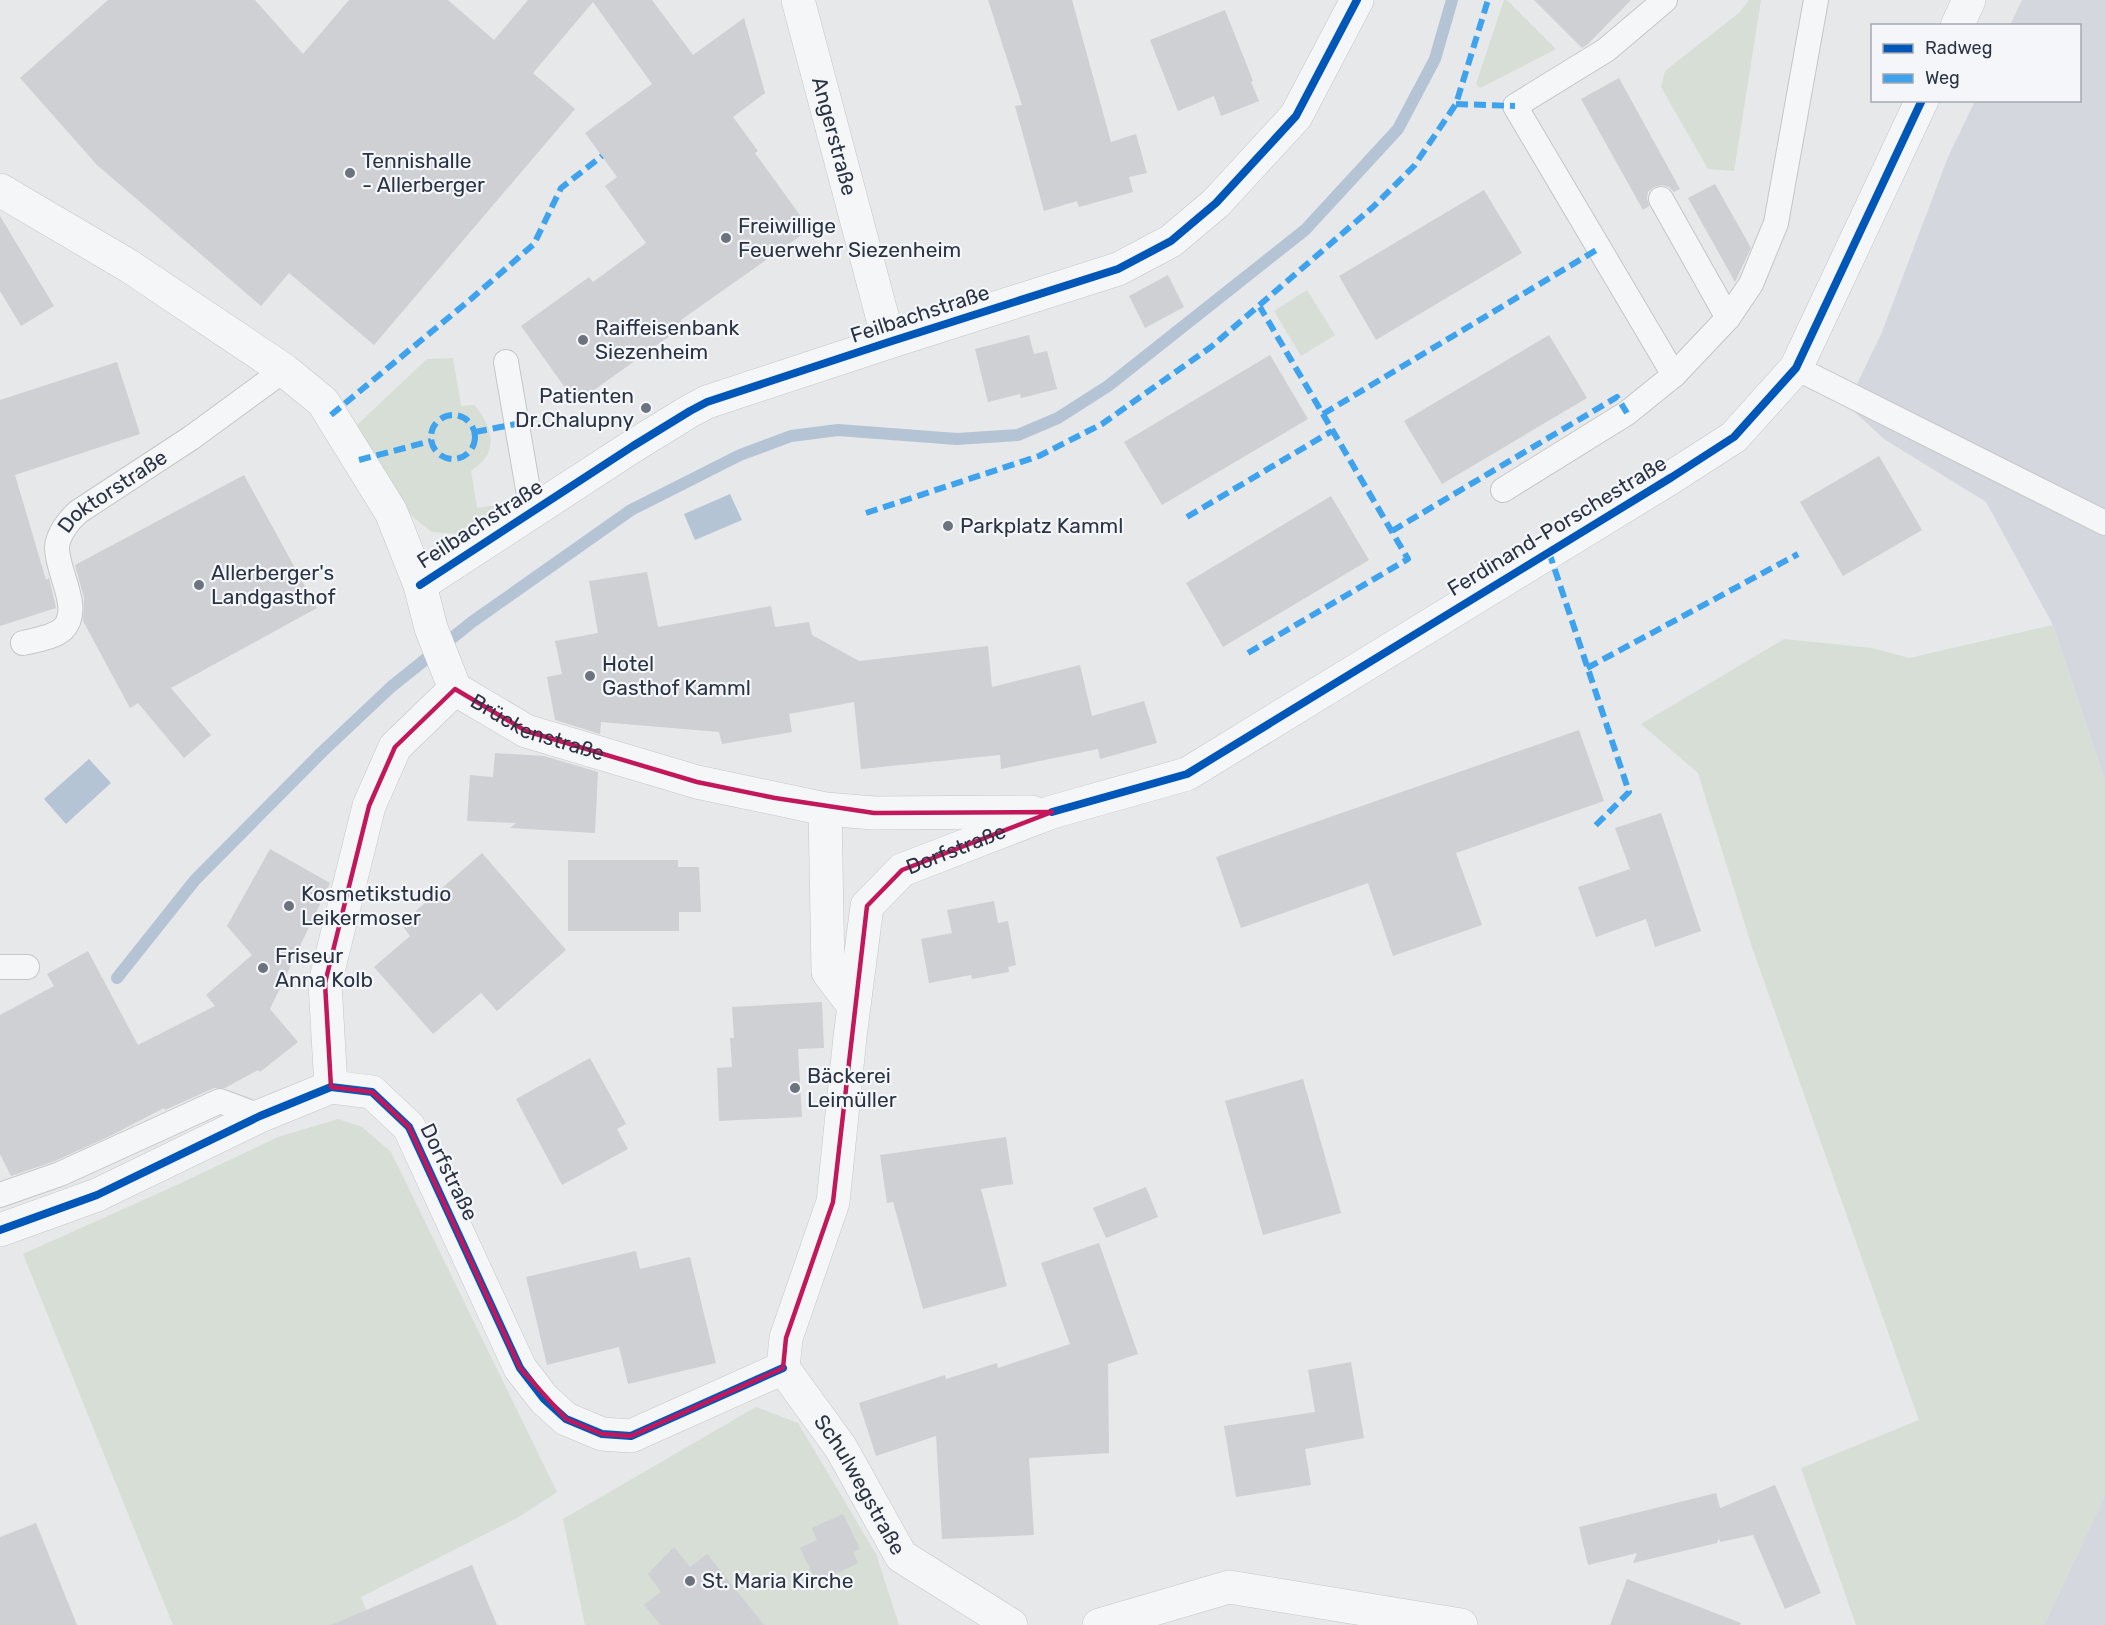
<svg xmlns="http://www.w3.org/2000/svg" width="2105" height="1625" font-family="Rubik,sans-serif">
  <rect width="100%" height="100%" fill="#e6e8ea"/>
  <!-- built -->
  <g fill="#d4d7dd">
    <path d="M 2022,0 L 2105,0 L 2105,781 L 2053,625 L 1986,502 L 1884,439 L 1847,405 L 1882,332 L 1948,157 L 1975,101 L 2080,100 L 2080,26 L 2010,25 Z"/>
    <path d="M 2105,1495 L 2105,1625 L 2044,1625 Z"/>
  </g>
  <!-- green -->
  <g fill="#d6ded6">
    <path d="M 1504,0 L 1507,0 L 1556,49 L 1480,88 L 1476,84 Z"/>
    <path d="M 1749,0 L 1761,0 L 1734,171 L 1708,169 L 1661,87 L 1665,71 L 1740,12 Z"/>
    <path d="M 1307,290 L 1335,335 L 1301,356 L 1274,311 Z"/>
    <path d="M 453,358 L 461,406 L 474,405 C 486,418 498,442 485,458 C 482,463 476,467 471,471 L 477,508 L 505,504 L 505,507 L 461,534 L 432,532 L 407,512 L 357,425 L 427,359 Z"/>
    <path d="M 2053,625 L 2105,781 L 2105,1495 L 2044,1625 L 1856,1625 L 1801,1468 L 1919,1420 L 1752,947 L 1698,773 L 1641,724 L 1784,639 L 1872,648 L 1909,658 Z"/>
    <path d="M 338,1119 L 362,1127 L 391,1152 L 557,1492 L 517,1518 L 361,1597 L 372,1625 L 173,1625 L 23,1254 L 179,1184 L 278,1137 Z"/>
    <path d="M 756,1407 L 798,1423 L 876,1554 L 899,1625 L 585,1625 L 563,1519 Z"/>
  </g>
  <!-- water -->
  <g fill="#b4c4d5">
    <path d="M 730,494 L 742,520 L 695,540 L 684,514 Z"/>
    <path d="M 89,759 L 111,783 L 66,824 L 44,799 Z"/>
  </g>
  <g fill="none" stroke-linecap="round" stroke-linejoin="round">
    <!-- stream -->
    <path stroke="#b4c4d5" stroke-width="12" d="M 117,978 L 195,880 L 322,752 L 391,687 L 472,622 L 631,510 L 740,455 L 791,436 L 838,430 L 957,439 L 1018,435 L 1058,418 L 1108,386 L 1305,230 L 1398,129 L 1435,59 L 1452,0"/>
  </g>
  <!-- building -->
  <g fill="#ced0d3">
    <path d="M 108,0 L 255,0 L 303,54 L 349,0 L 448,0 L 494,40 L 528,0 L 652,0 L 693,55 L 744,18 L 765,93 L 733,117 L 758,151 L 755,153 L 810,229 L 681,320 L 685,325 L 576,403 L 521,326 L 589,277 L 593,282 L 646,243 L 605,186 L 617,177 L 585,133 L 652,84 L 593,2 L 533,73 L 575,109 L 374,345 L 289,273 L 261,306 L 97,165 L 20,78 Z"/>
    <path d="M 988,0 L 1072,0 L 1111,142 L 1136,134 L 1147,173 L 1129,177 L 1133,192 L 1079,207 L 1077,201 L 1044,211 L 1015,106 L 1022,105 Z"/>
    <path d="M 1534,0 L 1631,0 L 1588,44 L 1582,48 Z"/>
    <path d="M 1225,10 L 1253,81 L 1251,82 L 1259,101 L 1221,116 L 1214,96 L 1178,111 L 1150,40 Z"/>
    <path d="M 1619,78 L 1680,189 L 1674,192 L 1669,187 L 1662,185 L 1654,187 L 1648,192 L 1647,198 L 1649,206 L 1643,210 L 1581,99 Z"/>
    <path d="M 1715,184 L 1751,248 L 1735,282 L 1688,198 Z"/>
    <path d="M 1484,190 L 1522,253 L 1376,340 L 1339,276 Z"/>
    <path d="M 0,216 L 54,306 L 21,326 L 0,291 Z"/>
    <path d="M 1168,275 L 1184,307 L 1145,328 L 1129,296 Z"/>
    <path d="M 1029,335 L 1034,354 L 1047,351 L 1057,389 L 1021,398 L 1020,394 L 988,402 L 975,349 Z"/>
    <path d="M 1549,335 L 1587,398 L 1442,484 L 1404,421 Z"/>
    <path d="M 1270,355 L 1308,419 L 1162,505 L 1124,442 Z"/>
    <path d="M 117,362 L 140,434 L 15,475 L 46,580 L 49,578 L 50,582 L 56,608 L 0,626 L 0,400 Z"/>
    <path d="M 1879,456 L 1922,530 L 1843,576 L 1800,502 Z"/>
    <path d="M 244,475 L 317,608 L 171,688 L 211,735 L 184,758 L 138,703 L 130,708 L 83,621 L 84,598 L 75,565 Z"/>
    <path d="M 1331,496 L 1369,560 L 1223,647 L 1186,583 Z"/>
    <path d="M 647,572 L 658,627 L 771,606 L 775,627 L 809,622 L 812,635 L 859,661 L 988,646 L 992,687 L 1080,665 L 1092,716 L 1144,701 L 1157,743 L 1100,759 L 1098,749 L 1001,769 L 1000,755 L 861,769 L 854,702 L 789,714 L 792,732 L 722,744 L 719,732 L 601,722 L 600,734 L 555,720 L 547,677 L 562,674 L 555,641 L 598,633 L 589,581 Z"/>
    <path d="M 1579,730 L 1604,801 L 1456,853 L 1482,925 L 1393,956 L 1368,883 L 1241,928 L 1216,857 Z"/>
    <path d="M 495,753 L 544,756 L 598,772 L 595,833 L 510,828 L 516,823 L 467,821 L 470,775 L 493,777 Z"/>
    <path d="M 1661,813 L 1701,931 L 1655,947 L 1646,919 L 1596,937 L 1578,887 L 1630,869 L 1615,828 Z"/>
    <path d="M 270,849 L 330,883 L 270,1009 L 298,1042 L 260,1072 L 258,1070 L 225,1088 L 214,1088 L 165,1110 L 164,1108 L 112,1135 L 55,1161 L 11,1176 L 0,1154 L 0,1015 L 54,986 L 47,974 L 88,951 L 138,1045 L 215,1006 L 206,995 L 252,955 L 227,926 Z"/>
    <path d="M 482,853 L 566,950 L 497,1011 L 481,993 L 433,1034 L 374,967 L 410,936 L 401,924 Z"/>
    <path d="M 568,860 L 678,860 L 678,867 L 699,867 L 701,912 L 679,912 L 679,931 L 568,931 Z"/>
    <path d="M 994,901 L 998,923 L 1008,921 L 1016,965 L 1008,967 L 1009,972 L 972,979 L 971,975 L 929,983 L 921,939 L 952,933 L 947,910 Z"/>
    <path d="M 822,1002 L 824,1048 L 798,1049 L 802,1117 L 719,1121 L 717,1068 L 732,1067 L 730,1038 L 734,1038 L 732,1007 Z"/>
    <path d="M 590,1058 L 626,1124 L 617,1129 L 628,1149 L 562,1185 L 516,1099 Z"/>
    <path d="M 1303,1079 L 1341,1213 L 1263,1235 L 1225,1101 Z"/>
    <path d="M 1006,1137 L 1013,1184 L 981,1189 L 1007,1286 L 923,1309 L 893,1202 L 887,1203 L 880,1155 Z"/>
    <path d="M 1146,1187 L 1158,1217 L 1106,1238 L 1093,1208 Z"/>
    <path d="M 1099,1243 L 1138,1354 L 1108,1364 L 1109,1453 L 1029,1458 L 1034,1535 L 942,1539 L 936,1436 L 876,1456 L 859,1403 L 945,1375 L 946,1379 L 997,1363 L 998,1368 L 1070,1344 L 1041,1263 Z"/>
    <path d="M 636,1251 L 640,1269 L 690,1257 L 716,1363 L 628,1384 L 619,1347 L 547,1365 L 526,1277 Z"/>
    <path d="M 1351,1362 L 1364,1438 L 1305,1449 L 1311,1485 L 1236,1497 L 1224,1426 L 1315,1412 L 1308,1370 Z"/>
    <path d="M 1775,1485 L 1821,1593 L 1785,1609 L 1753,1535 L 1720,1542 L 1719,1538 L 1717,1543 L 1633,1563 L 1637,1553 L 1588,1565 L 1579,1527 L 1716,1493 L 1720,1508 Z"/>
    <path d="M 843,1514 L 860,1549 L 853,1552 L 858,1563 L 817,1583 L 800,1548 L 817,1540 L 812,1528 Z"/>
    <path d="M 36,1523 L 77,1625 L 0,1625 L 0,1537 Z"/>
    <path d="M 674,1547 L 690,1567 L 707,1554 L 764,1625 L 661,1625 L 644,1605 L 661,1592 L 648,1574 Z"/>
    <path d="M 472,1565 L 497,1625 L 331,1625 Z"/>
    <path d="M 1627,1579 L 1741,1623 L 1740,1625 L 1610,1625 Z"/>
  </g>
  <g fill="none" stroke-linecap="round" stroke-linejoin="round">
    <!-- lane casing -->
    <g stroke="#c4c6c8" stroke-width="26">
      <g id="lane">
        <path d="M 1665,0 L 1606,50 L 1515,106 L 1674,375 L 1728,318 L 1751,284 L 1776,223 L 1816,0"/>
        <path d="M 1661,199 L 1728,318"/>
        <path d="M 506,362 L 529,495 L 538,507"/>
        <path d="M 1796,368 L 2105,523"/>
        <path d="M 1503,490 L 1627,413 L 1674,375"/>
        <path id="s1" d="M 23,643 C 35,640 53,638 63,629 C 83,609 56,571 57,547 C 58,534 69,520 78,512 L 191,438 L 284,370"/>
        <path d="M 0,967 L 27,967"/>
        <path d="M 0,1195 L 60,1174 L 220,1101 L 260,1116"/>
      </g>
    </g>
    <!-- street casing -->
    <g stroke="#c4c6c8" stroke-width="34">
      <g id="street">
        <path id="s2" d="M 798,0 L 889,342"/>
        <path d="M 1957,26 L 1969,0"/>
        <path d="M 0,190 L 129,266 L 284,370 L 323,402 L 391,512 L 420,585 L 431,628 L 455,689"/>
        <path d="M 420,585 L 633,446 L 690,411 L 707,402 L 889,342 L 1118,269 L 1171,241 L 1216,203 L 1296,116 L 1357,0"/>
        <path id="s3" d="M 455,689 L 526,731 L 697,782 L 825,809 L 874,813 L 1032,812"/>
        <path d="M 825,809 L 828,972 L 853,1005"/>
        <path d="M 331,1087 L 325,983 L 369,806 L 395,747 L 455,689"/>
        <path d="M 0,1230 L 97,1195 L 260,1116 L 331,1087 L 372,1092 L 409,1127 L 520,1368 L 544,1399 L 566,1419 L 602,1434 L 631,1436 L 783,1368"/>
        <path id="s4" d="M 783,1368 L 786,1338 L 833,1202 L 850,1037 L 867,906 L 902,870 L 1052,812 L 1187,774 L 1672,477 L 1734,437 L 1796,368 L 1922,100"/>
        <path id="s5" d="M 783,1368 L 841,1448 L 901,1556 L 1011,1625"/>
        <path d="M 1099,1625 L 1229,1587 L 1461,1625"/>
      </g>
    </g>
    <!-- lane -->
    <use href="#lane" stroke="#f5f6f7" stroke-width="24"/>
    <!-- street -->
    <use href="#street" stroke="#f5f6f7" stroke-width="33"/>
    <!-- quiet -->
    <g stroke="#3ea3ec" stroke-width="6" stroke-dasharray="12 6" stroke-linecap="butt">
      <path d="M 1456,104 L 1515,106"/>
      <path d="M 1323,414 L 1598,249"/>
      <circle cx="453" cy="437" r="22"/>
      <path d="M 331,415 L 471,299 L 534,244 L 561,188 L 602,156"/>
      <path d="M 475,432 L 516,424"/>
      <path d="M 359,460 L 431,441"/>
      <path d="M 866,513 L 1039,456 L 1102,424 L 1211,347 L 1373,207 L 1414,166 L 1456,104 L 1488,0"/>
      <path d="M 1187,517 L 1332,431"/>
      <path d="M 1392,531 L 1617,397 L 1627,413"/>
      <path d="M 1549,552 L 1629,792 L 1592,829"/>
      <path d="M 1248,653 L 1408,559 L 1260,307"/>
      <path d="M 1587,668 L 1798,554"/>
    </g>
    <!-- cycleway casing -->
    <g stroke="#f4f6f9" stroke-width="11">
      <g id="cycleway">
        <path d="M 420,585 L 633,446 L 690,411 L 707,402 L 889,342 L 1118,269 L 1171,241 L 1216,203 L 1296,116 L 1357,0"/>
        <path d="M 1052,812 L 1187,774 L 1672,477 L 1734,437 L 1796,368 L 1922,100"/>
        <path d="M 0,1230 L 97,1195 L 260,1116 L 331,1087 L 372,1092 L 409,1127 L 520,1368 L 544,1399 L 566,1419 L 602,1434 L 631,1436 L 783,1368"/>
      </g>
    </g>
    <!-- cycleway -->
    <use href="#cycleway" stroke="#0057b8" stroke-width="8"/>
  </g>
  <!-- marked area -->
  <path fill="none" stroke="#c2185b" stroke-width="4.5" stroke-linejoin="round" d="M 455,689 L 526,731 L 697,782 L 775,798 L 874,813 L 1052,812 L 902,870 L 867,906 L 833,1202 L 786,1338 L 783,1368 L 631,1436 L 602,1434 L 566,1419 L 520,1368 L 409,1127 L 372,1092 L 331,1087 L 325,983 L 369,806 L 395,747 Z"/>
  <!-- markers -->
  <g fill="#6c737f" stroke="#f4f6f9" stroke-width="2">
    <circle cx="350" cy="173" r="6"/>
    <circle cx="726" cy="238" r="6"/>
    <circle cx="583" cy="340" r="6"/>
    <circle cx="646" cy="408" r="6"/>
    <circle cx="948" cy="526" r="6"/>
    <circle cx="199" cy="585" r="6"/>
    <circle cx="590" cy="676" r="6"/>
    <circle cx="289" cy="906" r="6"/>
    <circle cx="263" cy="968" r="6"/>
    <circle cx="795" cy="1088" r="6"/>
    <circle cx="690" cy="1581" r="6"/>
  </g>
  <g text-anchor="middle" stroke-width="4.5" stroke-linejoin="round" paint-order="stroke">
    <!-- street labels -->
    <g font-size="21" fill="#2b3445" stroke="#f4f6f9">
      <text dy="7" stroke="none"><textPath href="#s2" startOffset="141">Angerstraße</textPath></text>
      <text transform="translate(920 314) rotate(-18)" y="7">Feilbachstraße</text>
      <text dy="7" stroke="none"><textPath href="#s1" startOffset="210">Doktorstraße</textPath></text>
      <text transform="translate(480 524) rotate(-33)" y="7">Feilbachstraße</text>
      <text transform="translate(1557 526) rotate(-31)" y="7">Ferdinand-Porschestraße</text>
      <text dy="7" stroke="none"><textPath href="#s3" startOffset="92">Brückenstraße</textPath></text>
      <text dy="7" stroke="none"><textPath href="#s4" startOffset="580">Dorfstraße</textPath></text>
      <text transform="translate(449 1172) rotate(64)" y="7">Dorfstraße</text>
      <text dy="7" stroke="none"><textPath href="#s5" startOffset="140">Schulwegstraße</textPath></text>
    </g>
    <!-- poi labels -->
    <g font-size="21" fill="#2b3445" stroke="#f4f6f9" text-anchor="start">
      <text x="362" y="168">Tennishalle<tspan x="362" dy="24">- Allerberger</tspan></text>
      <text x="738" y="233">Freiwillige<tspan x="738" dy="24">Feuerwehr Siezenheim</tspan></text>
      <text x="595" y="335">Raiffeisenbank<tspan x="595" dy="24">Siezenheim</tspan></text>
      <text x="634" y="403" text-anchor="end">Patienten<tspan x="634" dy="24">Dr.Chalupny</tspan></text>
      <text x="960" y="533">Parkplatz Kamml</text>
      <text x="211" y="580">Allerberger's<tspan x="211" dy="24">Landgasthof</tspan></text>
      <text x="602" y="671">Hotel<tspan x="602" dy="24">Gasthof Kamml</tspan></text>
      <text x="301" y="901">Kosmetikstudio<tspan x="301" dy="24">Leikermoser</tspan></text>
      <text x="275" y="963">Friseur<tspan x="275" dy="24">Anna Kolb</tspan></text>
      <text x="807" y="1083">Bäckerei<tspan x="807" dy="24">Leimüller</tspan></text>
      <text x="702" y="1588">St. Maria Kirche</text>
    </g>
  </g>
  <!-- legend -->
  <rect x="1871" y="24" width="210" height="78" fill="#f4f6f9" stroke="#a4a8b1" stroke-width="1.5"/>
  <rect x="1883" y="44" width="30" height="9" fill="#0057b8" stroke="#a4a8b1" stroke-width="1.5"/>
  <text x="1925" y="54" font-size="18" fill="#2b3445">Radweg</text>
  <rect x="1883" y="74" width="30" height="9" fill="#3ea3ec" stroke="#a4a8b1" stroke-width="1.5"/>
  <text x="1925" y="84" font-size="18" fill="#2b3445">Weg</text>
</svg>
